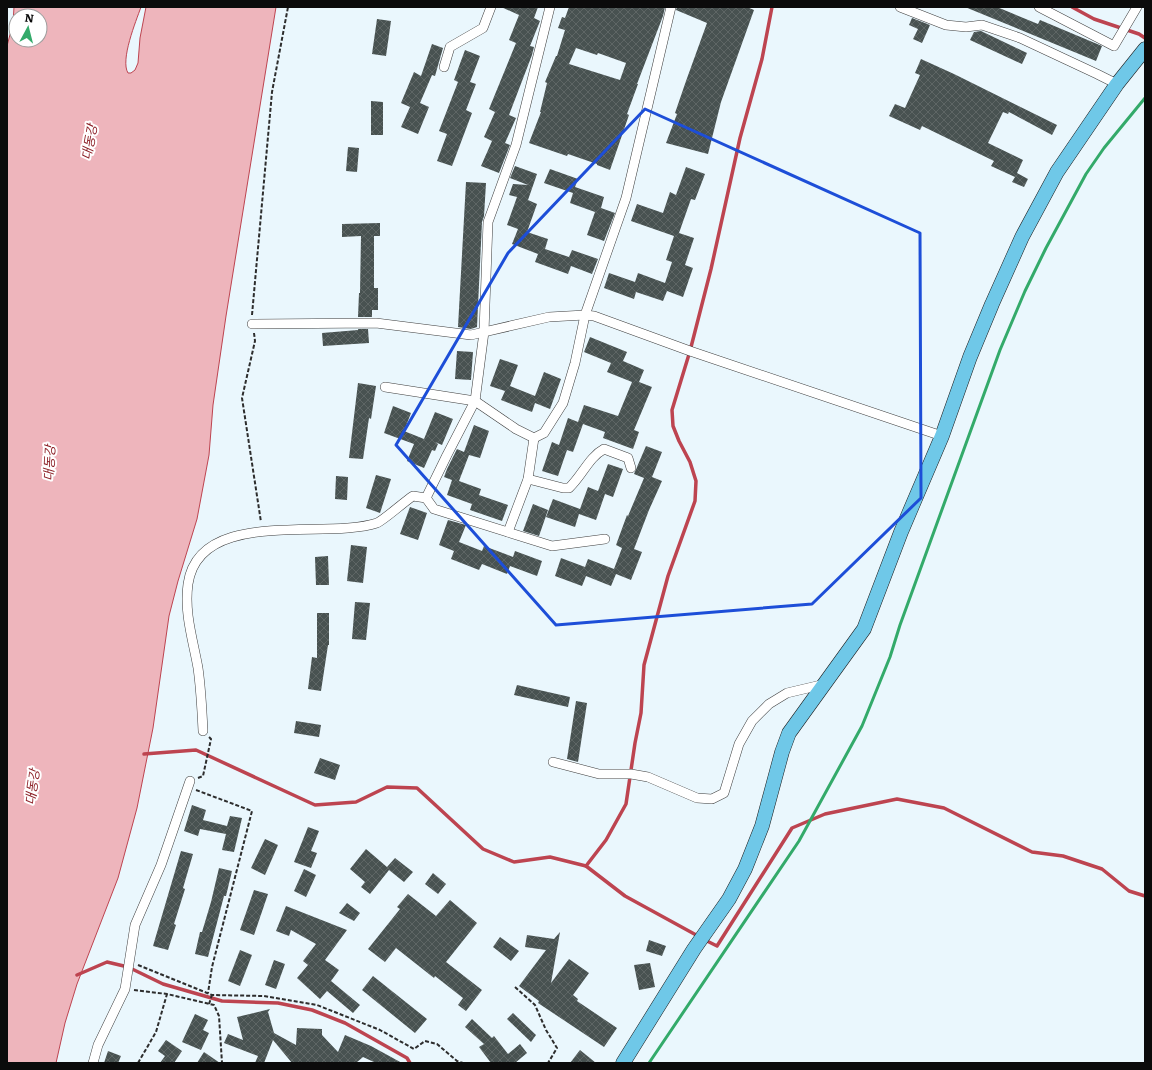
<svg xmlns="http://www.w3.org/2000/svg" width="1152" height="1070" font-family="Literata,'Noto Sans KR',serif">
  <defs>
    <pattern id="building-cross-hatch" width="8" height="8" patternUnits="userSpaceOnUse"><rect width="8" height="8" fill="#485251"/><path d="M0 0l8 8M0 8l8-8" fill="none" stroke="#5e6665"/></pattern>
  </defs>
  <rect width="100%" height="100%" fill="#eaf7fd"/>
  <!-- water -->
  <path fill="#eeb5bc" stroke="#bd4450" fill-rule="evenodd" d="M 14,7 L 141,7 C 136,21 120,60 128,73 L 131,73 L 135,70 L 138,63 L 140,38 L 146,7 L 276,7 L 226,316 L 213,405 L 209,455 L 197,519 L 178,581 L 169,616 L 153,728 L 137,808 L 118,878 L 77,984 L 65,1023 L 56,1063 L 7,1063 L 7,46 L 13,23 ZM 16,16 L 40,16 L 40,40 L 16,40 Z"/>
  <g fill="none" stroke-linecap="round" stroke-linejoin="round">
    <!-- stream -->
    <g stroke="#bd4450" stroke-width="3.5">
      <path d="M 1072,7 L 1094,19 L 1139,34 L 1145,38"/>
      <path d="M 144,754 L 196,750 L 315,805 L 356,802 L 387,787 L 417,788 L 483,849 L 514,862 L 550,857 L 586,866 L 625,896 L 698,936"/>
      <path d="M 586,866 L 606,840 L 626,804 L 635,743 L 641,713 L 644,665 L 668,576 L 695,501 L 696,481 L 690,462 L 679,441 L 673,426 L 672,410 L 690,351 L 711,269 L 740,138 L 762,59 L 772,7"/>
      <path d="M 705,940 L 717,946 L 792,828 L 825,814 L 897,799 L 944,808 L 1032,852 L 1063,856 L 1102,869 L 1129,891 L 1145,896"/>
      <path d="M 77,975 L 107,962 L 128,967 L 163,984 L 222,1001 L 278,1003 L 312,1010 L 345,1023 L 407,1058 L 410,1063"/>
    </g>
  </g>
  <!-- building -->
  <g fill="url(#building-cross-hatch)" fill-rule="evenodd">
    <path d="M 501,7 L 538,7 L 534,18 L 540,21 L 530,46 L 534,47 L 532,55 L 509,115 L 516,118 L 505,143 L 510,145 L 499,173 L 481,166 L 492,141 L 484,137 L 495,112 L 489,109 L 516,43 L 509,40 L 519,15 Z"/>
    <path d="M 569,7 L 665,7 L 663,16 L 637,84 L 638,84 L 627,114 L 629,115 L 610,170 L 597,165 L 597,164 L 568,154 L 567,156 L 529,143 L 541,112 L 540,112 L 547,83 L 545,82 L 556,56 L 557,56 L 565,30 L 558,28 L 562,17 L 565,18 ZM 576,48 L 597,55 L 598,53 L 626,63 L 620,80 L 569,64 Z"/>
    <path d="M 677,7 L 747,7 L 754,10 L 721,102 L 708,154 L 666,143 L 677,114 L 675,113 L 686,81 L 707,23 L 676,10 Z"/>
    <path d="M 965,7 L 997,7 L 1038,24 L 1040,20 L 1102,46 L 1096,61 Z"/>
    <path d="M 912,18 L 930,25 L 922,43 L 913,39 L 918,29 L 909,25 Z"/>
    <path d="M 377,19 L 391,21 L 386,56 L 372,54 Z"/>
    <path d="M 981,31 L 1027,53 L 1022,64 L 970,40 L 974,32 Z"/>
    <path d="M 432,44 L 443,48 L 435,76 L 432,75 L 420,103 L 429,107 L 418,134 L 401,127 L 410,107 L 401,103 L 414,72 L 421,76 Z"/>
    <path d="M 465,50 L 480,56 L 470,82 L 476,84 L 466,110 L 472,113 L 452,166 L 437,161 L 447,134 L 439,131 L 458,82 L 454,80 Z"/>
    <path d="M 921,59 L 954,74 L 1057,125 L 1052,135 L 1009,112 L 1008,114 L 1003,112 L 988,143 L 1023,160 L 1017,173 L 1028,179 L 1024,187 L 1012,182 L 1015,177 L 991,166 L 994,161 L 922,126 L 920,130 L 889,116 L 895,104 L 905,108 L 920,75 L 915,73 Z"/>
    <path d="M 371,101 L 383,102 L 383,135 L 371,135 Z"/>
    <path d="M 348,147 L 359,148 L 357,172 L 346,171 Z"/>
    <path d="M 515,166 L 537,174 L 528,200 L 537,204 L 527,232 L 548,239 L 545,249 L 569,257 L 572,250 L 598,259 L 592,274 L 571,266 L 568,274 L 535,262 L 538,254 L 512,244 L 518,229 L 507,225 L 517,197 L 509,195 L 513,184 L 528,185 L 510,178 Z"/>
    <path d="M 686,167 L 705,174 L 695,200 L 691,199 L 679,233 L 694,238 L 685,265 L 693,268 L 683,297 L 667,291 L 663,301 L 636,292 L 634,299 L 604,288 L 609,273 L 635,282 L 638,273 L 665,283 L 672,262 L 666,260 L 674,236 L 631,221 L 637,204 L 663,213 L 670,192 L 676,195 Z"/>
    <path d="M 550,169 L 578,179 L 575,187 L 604,197 L 601,208 L 615,213 L 604,241 L 587,235 L 595,212 L 570,203 L 573,193 L 544,183 Z"/>
    <path d="M 466,182 L 486,183 L 484,216 L 482,222 L 477,327 L 471,329 L 458,327 Z"/>
    <path d="M 380,223 L 380,236 L 374,236 L 374,288 L 378,288 L 378,310 L 372,310 L 372,317 L 358,317 L 359,293 L 360,293 L 361,236 L 342,237 L 342,224 Z"/>
    <path d="M 358,329 L 368,329 L 369,343 L 323,346 L 322,333 L 358,330 Z"/>
    <path d="M 590,337 L 627,352 L 623,361 L 644,370 L 639,382 L 652,387 L 634,430 L 639,432 L 633,449 L 603,438 L 605,432 L 583,424 L 573,452 L 567,450 L 558,476 L 542,471 L 552,442 L 559,445 L 568,418 L 578,422 L 584,405 L 618,416 L 632,382 L 607,372 L 611,363 L 584,352 Z"/>
    <path d="M 457,351 L 473,352 L 471,380 L 455,379 Z"/>
    <path d="M 500,359 L 518,365 L 510,386 L 535,396 L 544,372 L 561,379 L 550,409 L 535,403 L 532,412 L 501,400 L 505,391 L 490,386 Z"/>
    <path d="M 358,383 L 376,386 L 371,419 L 369,418 L 363,459 L 349,458 Z"/>
    <path d="M 393,406 L 411,413 L 404,431 L 424,439 L 435,412 L 453,419 L 442,445 L 435,442 L 438,444 L 435,451 L 432,450 L 424,468 L 407,461 L 414,444 L 384,433 Z"/>
    <path d="M 474,425 L 489,431 L 480,458 L 469,455 L 459,481 L 481,489 L 479,495 L 508,505 L 502,521 L 470,510 L 472,504 L 447,495 L 452,480 L 444,477 L 447,469 L 457,449 L 464,452 Z"/>
    <path d="M 646,446 L 662,452 L 652,477 L 662,481 L 649,510 L 634,549 L 642,552 L 631,580 L 616,574 L 611,586 L 586,576 L 582,586 L 555,576 L 561,558 L 585,567 L 588,559 L 614,569 L 622,548 L 616,545 L 627,515 L 628,516 L 644,478 L 634,474 Z"/>
    <path d="M 608,464 L 623,469 L 613,497 L 605,494 L 596,520 L 579,514 L 575,527 L 546,517 L 553,499 L 580,509 L 588,487 L 598,491 Z"/>
    <path d="M 376,475 L 391,479 L 380,513 L 366,508 Z"/>
    <path d="M 336,476 L 348,477 L 347,500 L 335,499 Z"/>
    <path d="M 533,504 L 548,510 L 539,536 L 523,531 Z"/>
    <path d="M 410,507 L 427,513 L 418,540 L 400,534 Z"/>
    <path d="M 448,520 L 466,525 L 459,542 L 482,551 L 484,546 L 513,557 L 515,551 L 542,561 L 537,576 L 510,566 L 507,574 L 482,564 L 479,570 L 451,559 L 454,551 L 439,545 Z"/>
    <path d="M 351,545 L 367,547 L 363,583 L 347,581 Z"/>
    <path d="M 328,556 L 329,585 L 316,585 L 315,557 Z"/>
    <path d="M 355,602 L 370,603 L 366,640 L 352,639 Z"/>
    <path d="M 317,613 L 329,613 L 329,645 L 328,645 L 321,691 L 308,689 L 312,657 L 317,658 Z"/>
    <path d="M 517,685 L 570,697 L 568,707 L 514,695 Z"/>
    <path d="M 576,701 L 587,703 L 578,762 L 567,759 Z"/>
    <path d="M 296,721 L 321,725 L 319,737 L 294,733 Z"/>
    <path d="M 320,758 L 340,765 L 335,780 L 314,773 Z"/>
    <path d="M 192,805 L 206,810 L 203,820 L 227,826 L 230,816 L 242,818 L 234,852 L 222,850 L 226,834 L 200,829 L 198,836 L 184,831 Z"/>
    <path d="M 308,827 L 319,831 L 311,851 L 317,853 L 311,868 L 294,862 Z"/>
    <path d="M 265,839 L 278,845 L 265,875 L 251,868 Z"/>
    <path d="M 366,849 L 387,867 L 395,858 L 413,872 L 404,882 L 389,870 L 370,894 L 361,887 L 365,882 L 350,869 Z"/>
    <path d="M 181,851 L 193,854 L 183,888 L 185,889 L 174,924 L 176,925 L 168,950 L 153,946 Z"/>
    <path d="M 219,868 L 232,871 L 226,896 L 224,896 L 208,957 L 195,954 L 200,932 L 202,932 L 211,902 Z"/>
    <path d="M 304,869 L 316,875 L 306,897 L 294,891 Z"/>
    <path d="M 433,873 L 446,884 L 438,894 L 425,884 Z"/>
    <path d="M 254,890 L 268,894 L 254,935 L 240,930 Z"/>
    <path d="M 408,894 L 436,916 L 450,900 L 477,923 L 446,962 L 482,990 L 466,1011 L 458,1005 L 463,998 L 435,976 L 434,978 L 396,948 L 385,962 L 368,949 L 400,909 L 397,907 Z"/>
    <path d="M 347,903 L 360,913 L 354,921 L 339,913 Z"/>
    <path d="M 286,906 L 347,930 L 325,960 L 339,970 L 331,981 L 360,1005 L 353,1013 L 327,991 L 320,999 L 297,978 L 308,965 L 303,961 L 316,944 L 291,930 L 289,936 L 276,931 Z"/>
    <path d="M 560,932 L 551,983 L 569,959 L 589,973 L 573,995 L 578,999 L 577,1001 L 617,1028 L 604,1047 L 538,1003 L 539,1001 L 519,986 L 546,950 L 525,947 L 527,935 L 554,939 Z"/>
    <path d="M 500,937 L 519,951 L 511,961 L 493,947 Z"/>
    <path d="M 649,940 L 666,946 L 662,956 L 646,951 Z"/>
    <path d="M 240,950 L 252,955 L 240,986 L 228,981 Z"/>
    <path d="M 274,960 L 285,964 L 276,989 L 265,985 Z"/>
    <path d="M 650,963 L 655,987 L 639,990 L 634,965 Z"/>
    <path d="M 373,976 L 427,1019 L 415,1033 L 362,990 Z"/>
    <path d="M 270,1009 L 268,1012 L 274,1033 L 296,1045 L 297,1028 L 322,1029 L 322,1035 L 338,1052 L 345,1035 L 371,1046 L 402,1063 L 376,1063 L 363,1057 L 356,1063 L 292,1063 L 273,1040 L 264,1063 L 255,1063 L 258,1056 L 224,1043 L 228,1034 L 243,1040 L 237,1017 Z"/>
    <path d="M 513,1013 L 536,1035 L 531,1042 L 507,1019 Z"/>
    <path d="M 195,1014 L 208,1020 L 203,1030 L 209,1033 L 201,1050 L 182,1042 Z"/>
    <path d="M 472,1019 L 492,1038 L 494,1036 L 508,1054 L 520,1044 L 527,1053 L 515,1063 L 491,1063 L 479,1047 L 484,1044 L 465,1027 Z"/>
    <path d="M 166,1040 L 182,1051 L 174,1063 L 160,1063 L 165,1056 L 158,1051 Z"/>
    <path d="M 580,1050 L 596,1063 L 570,1063 Z"/>
    <path d="M 108,1051 L 121,1056 L 118,1063 L 104,1063 Z"/>
    <path d="M 204,1052 L 220,1063 L 197,1063 Z"/>
  </g>
  <g fill="none" stroke-linecap="round" stroke-linejoin="round">
    <!-- minor casing -->
    <g stroke="#3e3e3e" stroke-width="10">
      <g id="minor">
        <path d="M 900,7 L 946,25 L 966,27 L 982,25 L 1020,38 L 1097,74 L 1117,84"/>
        <path d="M 1039,7 L 1114,46 L 1137,7"/>
        <path d="M 444,67 L 450,47 L 483,28 L 491,7"/>
        <path d="M 252,324 L 376,323 L 471,335 L 549,317 L 585,315 L 594,316 L 690,351 L 942,436"/>
        <path d="M 385,387 L 475,401 L 516,429 L 534,438 L 544,433 L 563,403 L 575,363 L 585,315 L 626,198 L 671,7"/>
        <path d="M 528,479 L 563,488 L 569,488 C 582,476 589,457 604,449 L 628,458 L 631,468"/>
        <path d="M 426,498 L 434,509 L 552,546 L 605,539"/>
        <path d="M 508,532 L 528,479 L 534,438"/>
        <path d="M 203,731 C 202,710 201,689 198,668 C 193,640 184,613 188,584 C 199,507 325,540 377,523 C 384,520 405,501 413,496 L 426,498 L 447,455 L 475,401 L 484,332 L 488,222 L 516,145 L 550,7"/>
        <path d="M 553,762 L 599,774 L 631,774 L 648,777 L 697,798 L 712,799 L 724,793 L 739,744 L 752,721 L 769,704 L 787,693 L 825,684"/>
        <path d="M 93,1063 L 98,1045 L 125,989 L 135,925 L 161,865 L 190,781"/>
      </g>
    </g>
    <!-- primary casing -->
    <g stroke="#1c1c1c" stroke-width="15">
      <path id="primary" d="M 623,1063 L 694,949 L 729,899 L 745,869 L 762,826 L 782,752 L 789,733 L 864,629 L 901,532 L 942,436 L 970,357 L 992,304 L 1022,237 L 1057,172 L 1117,84 L 1145,49"/>
    </g>
    <!-- path -->
    <g stroke="#2d2d2d" stroke-width="2" stroke-dasharray="4 2" stroke-linecap="butt">
      <path d="M 252,315 L 272,92 L 288,7"/>
      <path d="M 254,333 L 255,341 L 242,398 L 261,522"/>
      <path d="M 198,778 L 203,776 L 211,739 L 209,737"/>
      <path d="M 196,790 L 252,811 L 212,967 L 208,993"/>
      <path d="M 138,965 L 212,995 L 264,996 L 317,1005 L 380,1030 L 414,1049 L 425,1041 L 437,1044 L 457,1061 L 463,1063"/>
      <path d="M 515,987 L 535,1005 L 546,1030 L 557,1048 L 548,1063"/>
      <path d="M 134,990 L 167,994 L 214,1005 L 219,1016 L 222,1063"/>
      <path d="M 209,1004 L 212,995"/>
      <path d="M 138,1063 L 156,1032 L 167,994"/>
    </g>
    <!-- minor -->
    <use href="#minor" stroke="#fff" stroke-width="9"/>
    <!-- primary -->
    <use href="#primary" stroke="#6fc8e8" stroke-width="14"/>
    <!-- rail -->
    <path stroke="#33aa6a" stroke-width="3" d="M 649,1063 L 799,841 L 862,726 L 890,657 L 900,625 L 1000,350 L 1025,291 L 1046,248 L 1086,174 L 1104,148 L 1145,98"/>
  </g>
  <!-- marked area -->
  <path fill="none" stroke="#1d4ed8" stroke-width="3" stroke-linejoin="round" d="M 645,109 L 920,233 L 921,498 L 812,604 L 556,625 L 396,445 L 508,253 Z"/>
  <g text-anchor="middle" stroke-width="4" stroke-linejoin="round" paint-order="stroke">
    <!-- water labels -->
    <g font-size="13" font-style="italic" fill="#8d2329" stroke="#fff">
      <text transform="translate(89 142) rotate(-80)" y="5">대동강</text>
      <text transform="translate(49 463) rotate(-87)" y="5">대동강</text>
      <text transform="translate(32 787) rotate(-82)" y="5">대동강</text>
    </g>
  </g>
  <!-- border -->
  <rect width="1152" height="1070" fill="none" stroke="#0b0b0b" stroke-width="16"/>
  <!-- north arrow -->
  <g transform="translate(28 28) rotate(7)"><circle r="19" fill="#ffffff" stroke="#9d9d9d"/>
  <path d="M0-3L7 15L0 10L-7 15Z" fill="#33aa6a"/>
  <text y="-6" font-size="11" font-weight="bold" text-anchor="middle" fill="#0b0b0b">N</text>
  </g>
</svg>
